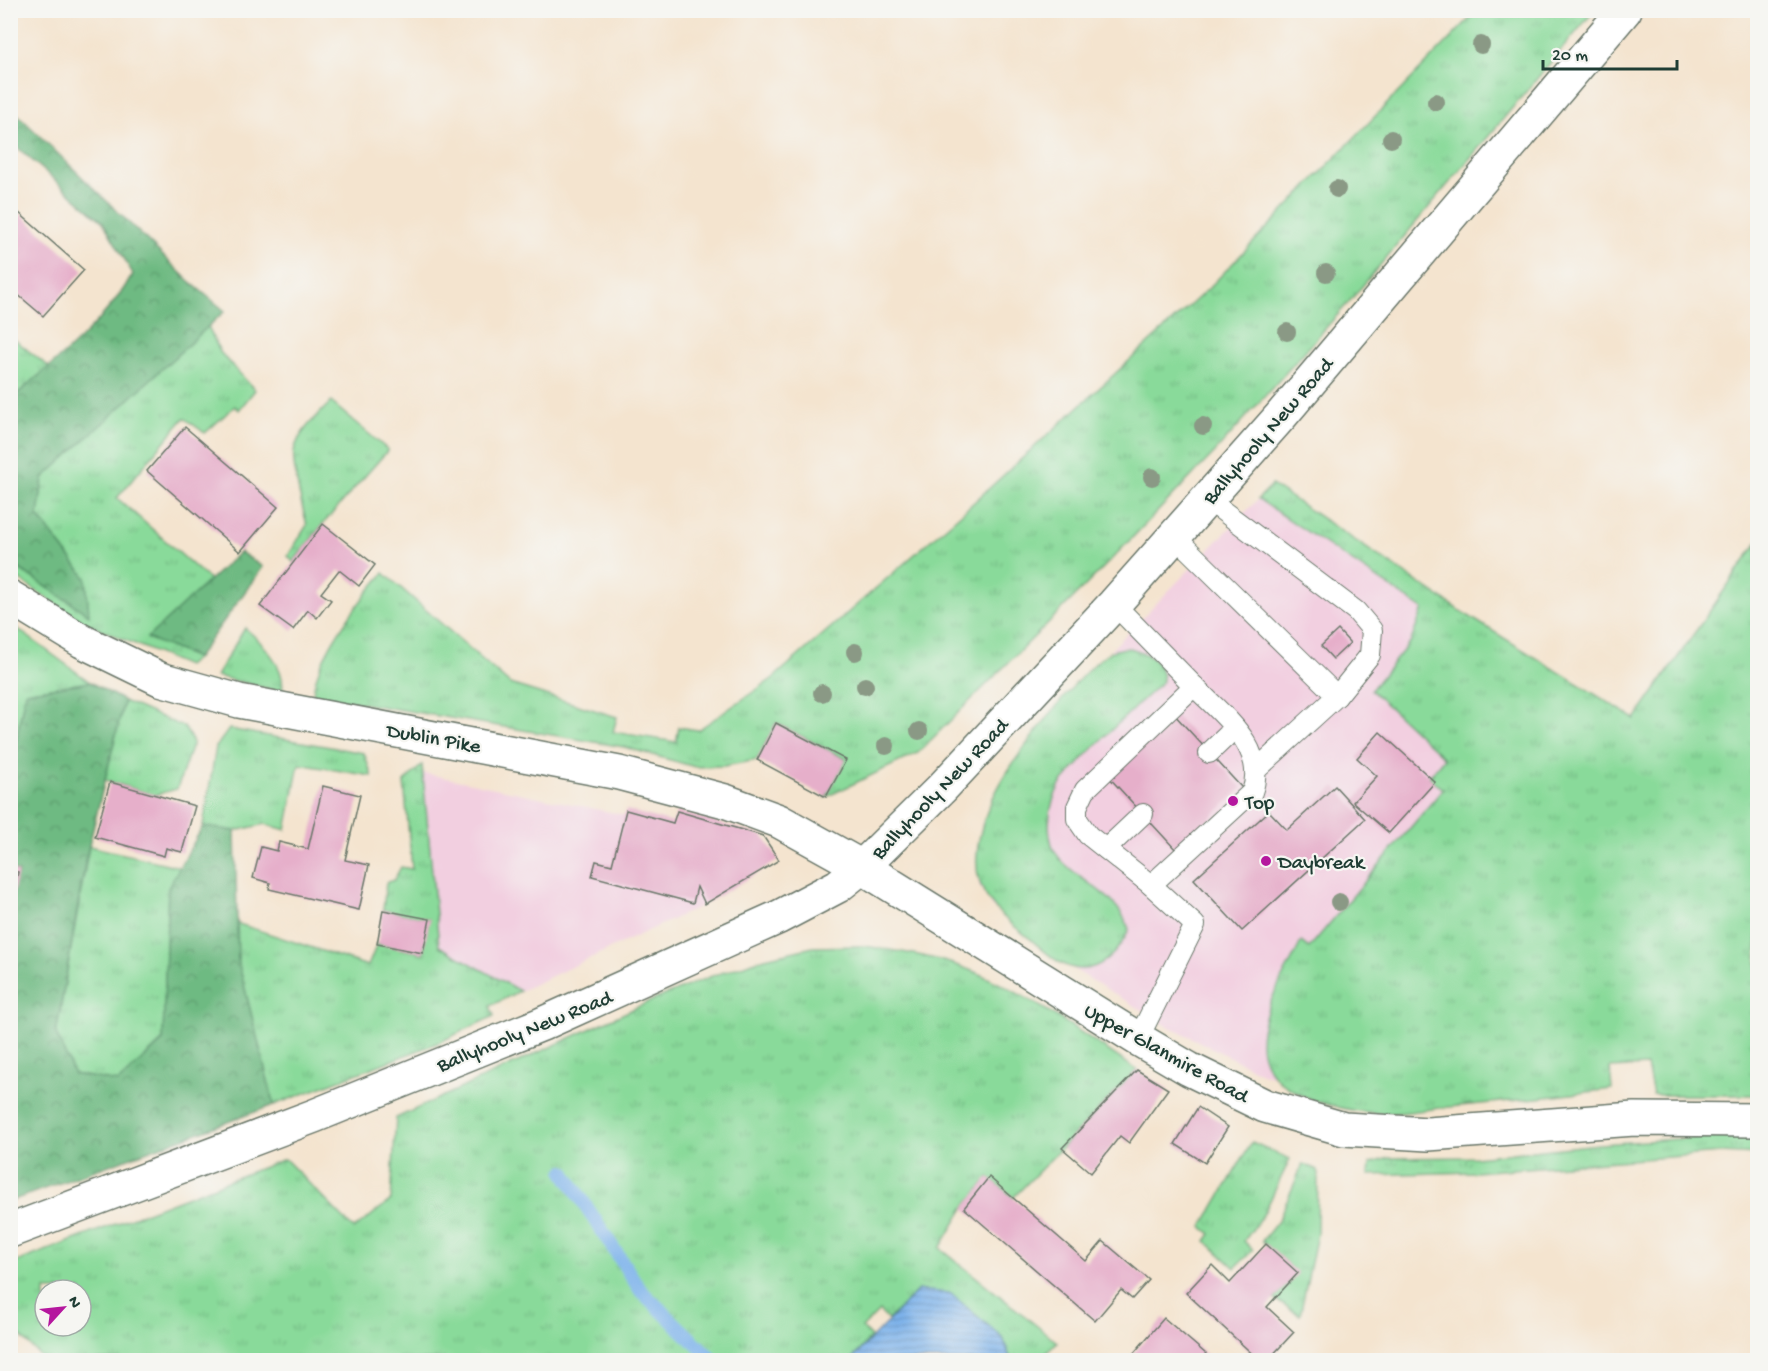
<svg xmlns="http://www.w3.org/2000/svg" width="1768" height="1371" font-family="'Gochi Hand',sans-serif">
  <defs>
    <pattern id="grass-tufts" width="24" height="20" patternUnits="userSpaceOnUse" patternTransform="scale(1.5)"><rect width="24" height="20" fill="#89da9a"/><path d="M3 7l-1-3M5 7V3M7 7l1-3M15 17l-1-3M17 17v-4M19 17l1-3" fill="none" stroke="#76bc85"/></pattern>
    <pattern id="forest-crowns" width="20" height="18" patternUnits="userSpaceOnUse" patternTransform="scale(1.5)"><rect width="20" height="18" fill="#6eba82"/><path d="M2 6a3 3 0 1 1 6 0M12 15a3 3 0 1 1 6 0" fill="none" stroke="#5a986b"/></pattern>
    <pattern id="water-rules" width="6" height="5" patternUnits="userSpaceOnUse" patternTransform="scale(1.5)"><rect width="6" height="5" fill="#7db2eb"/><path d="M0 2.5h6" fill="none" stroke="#6692bf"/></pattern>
  </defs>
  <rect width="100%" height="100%" fill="#f6f6f2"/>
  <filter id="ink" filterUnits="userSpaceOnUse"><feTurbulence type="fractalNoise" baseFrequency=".0167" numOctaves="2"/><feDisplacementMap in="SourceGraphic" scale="12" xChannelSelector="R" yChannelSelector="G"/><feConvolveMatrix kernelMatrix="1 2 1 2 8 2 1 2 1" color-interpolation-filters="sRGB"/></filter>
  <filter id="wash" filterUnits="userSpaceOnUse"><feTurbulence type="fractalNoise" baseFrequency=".008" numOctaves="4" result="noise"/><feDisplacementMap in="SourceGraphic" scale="24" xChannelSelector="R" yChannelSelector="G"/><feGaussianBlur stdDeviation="1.35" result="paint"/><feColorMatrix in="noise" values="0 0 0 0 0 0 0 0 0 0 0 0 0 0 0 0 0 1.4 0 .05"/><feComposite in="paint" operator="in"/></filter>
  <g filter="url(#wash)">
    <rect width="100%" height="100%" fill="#f4e4cf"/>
    <!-- built -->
    <g fill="#f2cfe0">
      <path d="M 1272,485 L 1467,615 L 1491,781 L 1311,1086 L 1264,1074 L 1166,1025 L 1050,955 L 991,906 L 979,885 L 976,856 L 982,822 L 1003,779 L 1028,742 L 1064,698 Z"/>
      <path d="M 423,773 L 624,815 L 626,810 L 673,823 L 677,811 L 763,836 L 779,860 L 705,904 L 446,1026 Z"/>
    </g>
    <!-- grass -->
    <g fill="url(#grass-tufts)" stroke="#548c67" stroke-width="1.5" fill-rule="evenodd">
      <path d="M 1477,11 L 1594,11 L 1349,302 L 1215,452 L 1103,568 L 918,753 L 826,797 L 846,759 L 776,723 L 757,760 L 724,766 L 695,767 L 624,747 L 313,695 C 315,658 359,601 384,573 L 510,684 L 617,717 L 613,732 L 676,742 L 679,727 L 698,730 L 772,679 L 963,512 L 1208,289 Z"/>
      <path d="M 208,326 L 220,352 L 255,390 L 239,410 L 235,406 L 205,433 L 184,418 L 117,498 L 211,581 L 148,638 L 197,658 L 187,666 L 83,622 L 11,574 L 10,563 L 88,614 L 86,578 L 38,516 L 43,478 Z"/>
      <path d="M 10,336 L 49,367 L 11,399 L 10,399 Z"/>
      <path d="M 331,402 L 388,450 L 323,524 L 293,562 L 288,556 L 307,525 C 303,509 291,466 294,451 C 298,432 318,415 331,402 Z"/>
      <path d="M 1272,485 L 1467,615 L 1635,719 L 1757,543 L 1757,1095 L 1653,1095 L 1647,1066 L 1610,1068 L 1612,1089 C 1558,1096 1504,1102 1449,1107 C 1427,1109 1402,1115 1380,1113 C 1339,1111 1262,1095 1261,1043 C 1261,1009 1286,973 1301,942 L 1309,948 L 1443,789 L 1429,777 L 1444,758 L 1371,690 L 1411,641 L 1423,609 L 1258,499 Z"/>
      <path d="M 11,624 L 90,682 L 25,692 L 11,770 Z"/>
      <path d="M 245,628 C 263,643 287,667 282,692 L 216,676 Z"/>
      <path d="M 1130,648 C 1147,653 1163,661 1163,681 C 1135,707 1107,733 1081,761 C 1075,769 1065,777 1060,785 C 1048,806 1043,839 1060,859 C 1083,885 1117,893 1129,929 C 1120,951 1098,976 1070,967 C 1056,963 1041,948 1029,938 C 1001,916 973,895 977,855 C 981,800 1018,754 1052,712 C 1066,694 1089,666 1108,653 C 1114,649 1122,649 1130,648 Z"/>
      <path d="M 124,701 L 184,727 L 193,742 L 177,789 L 154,795 L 105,780 Z"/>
      <path d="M 229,729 L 364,753 L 372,776 L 299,764 L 286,830 L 265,824 L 235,831 L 203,826 L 216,747 Z"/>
      <path d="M 422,765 L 439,946 L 520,991 L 490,1006 L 494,1016 L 440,1042 L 274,1105 L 238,961 L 236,923 L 368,966 L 377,944 L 423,953 L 429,919 L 383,910 L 386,883 L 394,880 L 401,867 L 412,869 L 404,782 Z"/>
      <path d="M 89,846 L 180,867 L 168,888 L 163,1040 L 118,1082 L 74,1074 L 56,1034 Z"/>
      <path d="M 863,946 C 900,951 939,957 975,972 C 1032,997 1085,1035 1137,1070 L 1013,1198 L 989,1177 L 964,1208 L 940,1248 L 1057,1342 L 1040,1360 L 1011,1360 L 1003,1338 L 918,1290 L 888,1320 L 879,1311 L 862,1328 L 871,1337 L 851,1360 L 44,1360 L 11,1326 L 11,1264 L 285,1159 L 354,1229 L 391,1200 L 396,1118 L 646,1003 L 712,976 L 765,958 L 813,947 ZM 45,1290 L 81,1290 L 81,1326 L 45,1326 Z"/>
      <path d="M 1723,1136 L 1757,1139 L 1757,1155 L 1721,1153 L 1475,1172 L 1369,1175 L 1370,1163 L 1390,1158 L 1475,1157 L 1599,1144 Z"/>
      <path d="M 1252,1142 L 1290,1159 L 1263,1215 L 1244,1241 L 1253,1250 L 1235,1268 L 1206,1241 L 1211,1234 L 1202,1227 Z"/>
      <path d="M 1303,1164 L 1318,1170 L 1317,1234 L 1300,1315 L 1274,1299 L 1297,1273 L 1262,1241 L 1278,1221 Z"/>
    </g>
    <!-- forest -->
    <g fill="url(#forest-crowns)" stroke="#467c5b" stroke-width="1.5">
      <path d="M 11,108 L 188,280 L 225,311 L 43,478 L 38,516 L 86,578 L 89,615 L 11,563 L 11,399 C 55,362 104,324 133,274 L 103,222 L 11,142 Z"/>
      <path d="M 240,552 L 263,567 L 197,658 L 147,638 Z"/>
      <path d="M 90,682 L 124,701 L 86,858 L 56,1034 L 74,1074 L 118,1082 L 163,1041 L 168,888 L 203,826 L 235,831 L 238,961 L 274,1105 L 11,1201 L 10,904 L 18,872 L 11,870 L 11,770 L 25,692 Z"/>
    </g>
    <!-- water -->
    <path fill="url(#water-rules)" stroke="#4e7890" stroke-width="1.5" d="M 918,1290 L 950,1293 L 1003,1338 L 1011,1360 L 851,1360 Z"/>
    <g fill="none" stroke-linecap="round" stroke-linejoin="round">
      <!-- stream -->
      <path stroke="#7db2eb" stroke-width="14" d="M 564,1172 L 641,1291 L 713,1360"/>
    </g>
    <g id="blocks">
      <!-- building -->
      <g fill="#e6afca">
        <path d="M 10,205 L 84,270 L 43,316 L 10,288 Z"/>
        <path d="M 185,427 L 278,507 L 240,552 L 147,471 Z"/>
        <path d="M 323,524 L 375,565 L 359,586 L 339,570 L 321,593 L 331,600 L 317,618 L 308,610 L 293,630 L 260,606 Z"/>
        <path d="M 1338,630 L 1350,643 L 1333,659 L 1321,646 Z"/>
        <path d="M 1172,712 L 1242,788 L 1176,850 L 1106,774 Z"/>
        <path d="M 776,723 L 846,760 L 826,797 L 757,760 Z"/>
        <path d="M 1380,732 L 1435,782 L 1389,833 L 1353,802 L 1377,776 L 1357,758 Z"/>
        <path d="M 110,782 L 195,806 L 182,852 L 166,848 L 164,856 L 95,837 Z"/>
        <path d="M 323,786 L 360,795 L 345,860 L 369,865 L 359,910 L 269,889 L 270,883 L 253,878 L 261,847 L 277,851 L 279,842 L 308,849 Z"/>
        <path d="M 1335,786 L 1365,819 L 1242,931 L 1194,879 L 1269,811 L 1287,830 Z"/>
        <path d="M 626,810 L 673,823 L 677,811 L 763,836 L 779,860 L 705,904 L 697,887 L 693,903 L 592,876 L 596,861 L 612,865 Z"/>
        <path d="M 10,870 L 18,872 L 12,898 L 10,898 Z"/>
        <path d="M 383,910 L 430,919 L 423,953 L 377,944 Z"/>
        <path d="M 1137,1070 L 1168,1089 L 1129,1143 L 1120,1136 L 1091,1173 L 1062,1148 Z"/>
        <path d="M 1198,1107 L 1228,1127 L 1205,1163 L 1175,1144 Z"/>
        <path d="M 989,1177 L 1086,1261 L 1103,1241 L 1149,1280 L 1132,1299 L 1121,1290 L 1095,1321 L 964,1208 Z"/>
        <path d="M 1266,1244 L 1298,1273 L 1267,1307 L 1294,1332 L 1268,1360 L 1259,1360 L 1186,1293 L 1212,1265 L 1230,1283 Z"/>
        <path d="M 1164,1318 L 1213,1360 L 1140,1360 L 1133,1354 Z"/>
      </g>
    </g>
  </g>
  <g filter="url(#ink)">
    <use href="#blocks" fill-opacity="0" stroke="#6a776a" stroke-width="1.5"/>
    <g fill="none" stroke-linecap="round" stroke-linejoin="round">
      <!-- lane casing -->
      <g stroke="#6a776a" stroke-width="22">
        <g id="lane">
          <path d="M 1207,499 L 1356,611 L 1372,630 L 1370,655 L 1337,696 L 1256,770"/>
          <path d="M 1174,536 L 1337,696"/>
          <path d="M 1114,604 L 1194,686 L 1085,790 L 1077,807 L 1077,819 L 1088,835 L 1151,885 L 1195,925 L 1138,1039"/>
          <path d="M 1209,753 L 1235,728"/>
          <path d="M 1106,849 L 1143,814"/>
          <path d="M 1151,885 L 1252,792 C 1268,748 1222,715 1194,686"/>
        </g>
      </g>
      <!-- secondary casing -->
      <g stroke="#6a776a" stroke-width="36">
        <g id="secondary">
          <path d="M 10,597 L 82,641 L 160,679 L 239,701 L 619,773 L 725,801 L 779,821 L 862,867 L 1138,1039 L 1189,1069 L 1265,1106 L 1344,1129 L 1428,1134 L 1634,1119 L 1758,1120"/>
          <path d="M 10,1231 L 314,1116 L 542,1024 L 779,917 L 838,886 L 862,867 L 942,788 L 1114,604 L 1280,417 L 1625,10"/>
        </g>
      </g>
      <!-- lane -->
      <use href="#lane" stroke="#fff" stroke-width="20"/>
      <!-- secondary -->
      <use href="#secondary" stroke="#fff" stroke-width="33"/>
    </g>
    <!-- trees -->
    <g fill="#8a9985">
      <circle cx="1481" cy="45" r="9"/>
      <circle cx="1436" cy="102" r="9"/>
      <circle cx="1391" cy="139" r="9"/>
      <circle cx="1337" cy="189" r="9"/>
      <circle cx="1326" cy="273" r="9"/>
      <circle cx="1287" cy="332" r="9"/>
      <circle cx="1203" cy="426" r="9"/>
      <circle cx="1152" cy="477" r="9"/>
      <circle cx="855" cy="652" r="9"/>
      <circle cx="865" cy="686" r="9"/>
      <circle cx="822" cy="693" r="9"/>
      <circle cx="919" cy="731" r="9"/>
      <circle cx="886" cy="746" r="9"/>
      <circle cx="1339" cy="902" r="9"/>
    </g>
  </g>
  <!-- markers -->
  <g fill="#b5179e" stroke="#f6f6f2" stroke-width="2">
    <circle cx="1233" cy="801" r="6"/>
    <circle cx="1266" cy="861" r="6"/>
  </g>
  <g text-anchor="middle" stroke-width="4.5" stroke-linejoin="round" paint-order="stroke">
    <!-- street labels -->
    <g font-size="21" fill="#1f3d34" stroke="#f6f6f2">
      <text transform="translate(1267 430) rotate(-49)" y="7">Ballyhooly New Road</text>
      <text transform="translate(434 737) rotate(10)" y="7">Dublin Pike</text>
      <text transform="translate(939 788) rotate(-46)" y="7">Ballyhooly New Road</text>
      <text transform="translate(524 1030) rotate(-22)" y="7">Ballyhooly New Road</text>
      <text transform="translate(1167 1052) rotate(29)" y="7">Upper Glanmire Road</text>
    </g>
    <!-- poi labels -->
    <g font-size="21" fill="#1f3d34" stroke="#f6f6f2" text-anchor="start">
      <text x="1245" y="808">Top</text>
      <text x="1278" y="868">Daybreak</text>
    </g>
  </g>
  <!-- margin -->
  <rect width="1768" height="1371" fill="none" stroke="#f6f6f2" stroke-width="36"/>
  <!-- north arrow -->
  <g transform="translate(63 1308) rotate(63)"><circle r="28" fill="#f6f6f2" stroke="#a0aca6" stroke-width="1.5"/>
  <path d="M0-4.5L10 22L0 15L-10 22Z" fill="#b5179e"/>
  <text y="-9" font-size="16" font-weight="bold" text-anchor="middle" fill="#1f3d34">N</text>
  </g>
  <!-- scale -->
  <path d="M1543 60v9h134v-9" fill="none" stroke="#1f3d34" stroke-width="3"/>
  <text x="1552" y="60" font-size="18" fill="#1f3d34" stroke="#f6f6f2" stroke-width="4.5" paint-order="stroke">20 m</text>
</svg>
